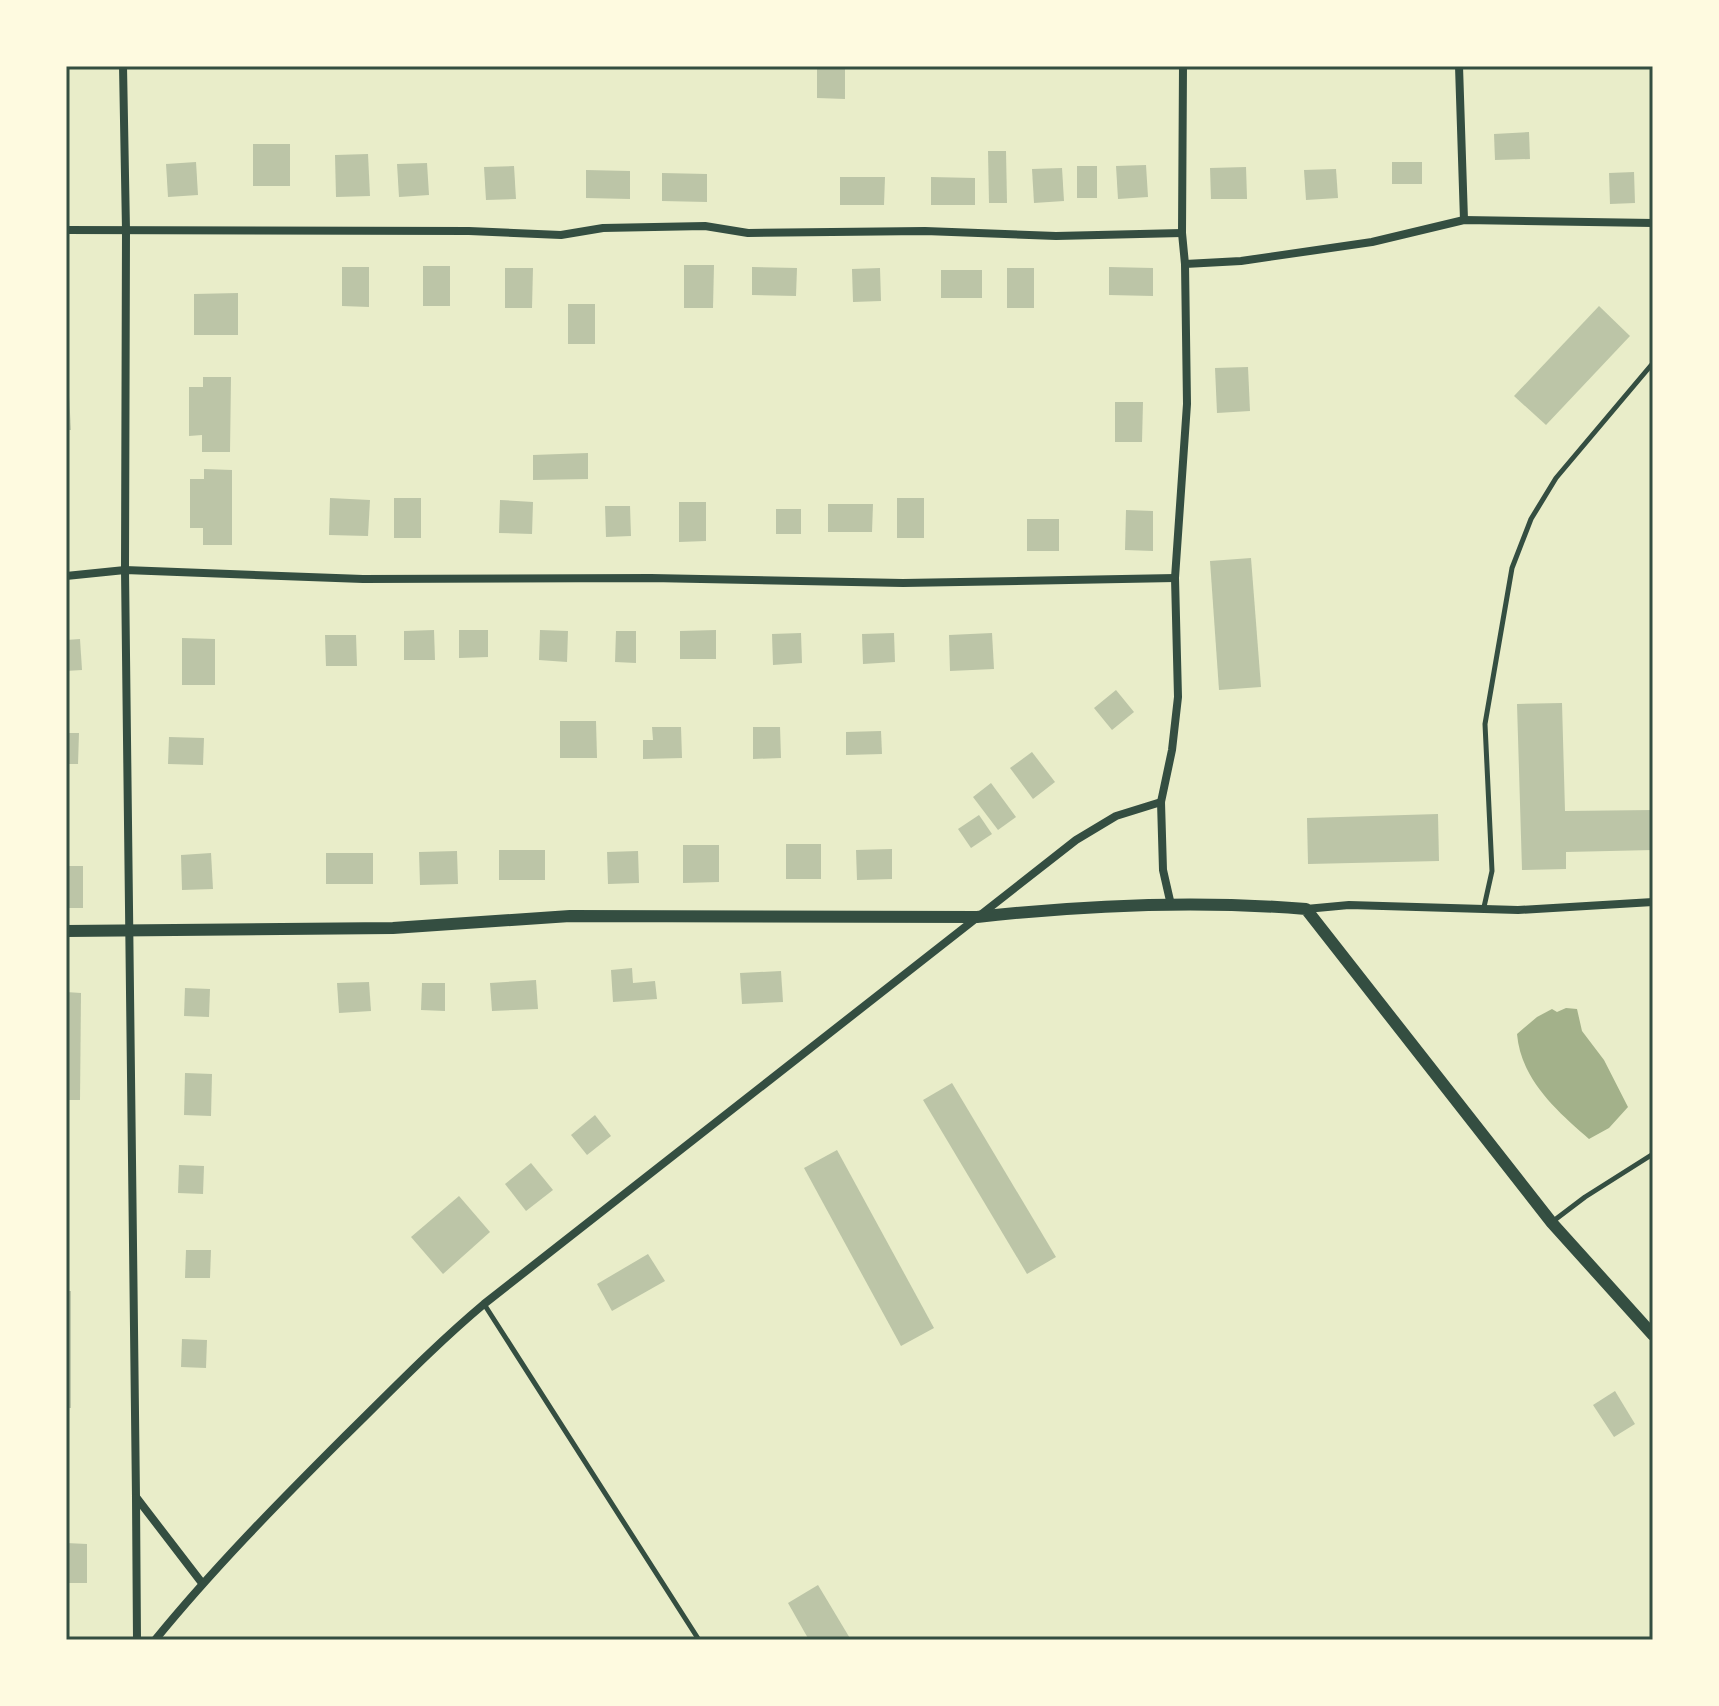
<svg xmlns="http://www.w3.org/2000/svg" width="1719" height="1706" font-family="'PT Sans',sans-serif">
  <rect width="100%" height="100%" fill="#e9edc9"/>
  <!-- water -->
  <path fill="#a3b18a" d="M 1566,1008 L 1577,1009 L 1582,1031 L 1604,1060 L 1628,1107 L 1609,1128 L 1589,1139 C 1557,1111 1521,1080 1517,1034 L 1537,1017 L 1552,1009 L 1557,1012 Z"/>
  <!-- building -->
  <g fill="#bcc5a7">
    <path d="M 817,66 L 845,66 L 845,99 L 817,98 Z"/>
    <path d="M 1529,132 L 1530,159 L 1495,160 L 1494,134 Z"/>
    <rect x="66" y="141" width="3" height="29"/>
    <rect x="253" y="144" width="37" height="42"/>
    <path d="M 988,151 L 1006,151 L 1007,203 L 989,203 Z"/>
    <path d="M 368,154 L 370,196 L 336,197 L 335,155 Z"/>
    <path d="M 196,162 L 198,195 L 168,197 L 166,164 Z"/>
    <rect x="1392" y="162" width="30" height="22"/>
    <path d="M 427,163 L 429,195 L 399,197 L 397,164 Z"/>
    <path d="M 1146,165 L 1148,197 L 1118,199 L 1116,166 Z"/>
    <path d="M 514,166 L 516,199 L 486,200 L 484,167 Z"/>
    <rect x="1077" y="166" width="20" height="32"/>
    <path d="M 1246,167 L 1247,199 L 1211,199 L 1210,168 Z"/>
    <path d="M 1062,168 L 1064,201 L 1034,203 L 1032,169 Z"/>
    <path d="M 1336,169 L 1338,198 L 1306,200 L 1304,170 Z"/>
    <path d="M 586,170 L 630,171 L 630,199 L 586,198 Z"/>
    <path d="M 1634,172 L 1635,203 L 1610,204 L 1609,173 Z"/>
    <path d="M 662,173 L 707,174 L 707,202 L 662,201 Z"/>
    <path d="M 840,177 L 885,177 L 884,205 L 840,205 Z"/>
    <path d="M 931,177 L 975,178 L 975,205 L 931,205 Z"/>
    <path d="M 684,265 L 714,265 L 713,308 L 684,308 Z"/>
    <rect x="423" y="266" width="27" height="40"/>
    <path d="M 342,267 L 369,267 L 369,307 L 342,306 Z"/>
    <path d="M 752,267 L 797,268 L 796,296 L 752,295 Z"/>
    <path d="M 1109,267 L 1153,268 L 1153,296 L 1109,295 Z"/>
    <path d="M 505,268 L 533,268 L 532,308 L 505,308 Z"/>
    <path d="M 880,268 L 881,301 L 853,302 L 852,269 Z"/>
    <rect x="1007" y="268" width="27" height="40"/>
    <rect x="941" y="270" width="41" height="28"/>
    <path d="M 238,293 L 238,335 L 194,335 L 194,294 Z"/>
    <rect x="568" y="304" width="27" height="40"/>
    <path d="M 1599,306 L 1630,336 L 1546,425 L 1514,396 Z"/>
    <path d="M 1248,367 L 1250,411 L 1217,413 L 1215,368 Z"/>
    <path d="M 203,377 L 231,377 L 230,452 L 202,452 L 202,435 L 189,436 L 189,387 L 203,387 Z"/>
    <path d="M 66,396 L 69,396 L 71,430 L 66,430 Z"/>
    <path d="M 1115,402 L 1143,402 L 1142,442 L 1115,442 Z"/>
    <path d="M 588,453 L 588,479 L 533,480 L 533,455 Z"/>
    <path d="M 204,469 L 232,470 L 232,545 L 203,545 L 203,528 L 190,528 L 190,479 L 204,479 Z"/>
    <path d="M 330,498 L 370,500 L 368,536 L 329,535 Z"/>
    <rect x="394" y="498" width="27" height="40"/>
    <rect x="897" y="498" width="27" height="40"/>
    <path d="M 500,500 L 533,502 L 532,534 L 499,533 Z"/>
    <path d="M 679,502 L 706,502 L 706,541 L 679,542 Z"/>
    <path d="M 828,504 L 873,504 L 872,532 L 828,532 Z"/>
    <path d="M 605,506 L 630,506 L 631,536 L 606,537 Z"/>
    <rect x="776" y="509" width="25" height="25"/>
    <path d="M 1126,510 L 1153,511 L 1153,551 L 1125,550 Z"/>
    <rect x="1027" y="519" width="32" height="32"/>
    <path d="M 1251,558 L 1261,687 L 1219,690 L 1210,561 Z"/>
    <path d="M 434,630 L 435,660 L 404,660 L 404,631 Z"/>
    <path d="M 459,630 L 488,630 L 488,657 L 459,658 Z"/>
    <path d="M 540,630 L 568,631 L 567,662 L 539,660 Z"/>
    <path d="M 716,630 L 716,659 L 680,659 L 680,631 Z"/>
    <path d="M 616,631 L 636,631 L 636,663 L 615,662 Z"/>
    <path d="M 801,633 L 802,663 L 773,665 L 772,634 Z"/>
    <path d="M 894,633 L 895,662 L 863,664 L 862,634 Z"/>
    <path d="M 992,633 L 994,669 L 950,671 L 949,635 Z"/>
    <path d="M 325,635 L 356,635 L 357,666 L 326,666 Z"/>
    <path d="M 182,638 L 215,639 L 215,685 L 182,685 Z"/>
    <path d="M 80,639 L 82,670 L 66,671 L 66,640 Z"/>
    <path d="M 1116,690 L 1134,712 L 1112,730 L 1094,708 Z"/>
    <path d="M 1562,703 L 1565,811 L 1653,810 L 1653,850 L 1566,852 L 1566,869 L 1522,870 L 1517,704 Z"/>
    <path d="M 560,721 L 596,721 L 597,758 L 560,758 Z"/>
    <path d="M 652,727 L 681,727 L 682,758 L 643,759 L 643,740 L 653,740 Z"/>
    <path d="M 753,727 L 780,727 L 781,758 L 753,759 Z"/>
    <path d="M 881,731 L 882,754 L 846,755 L 846,732 Z"/>
    <path d="M 66,733 L 79,733 L 78,764 L 66,764 Z"/>
    <path d="M 169,737 L 204,738 L 203,765 L 168,764 Z"/>
    <path d="M 1032,752 L 1055,782 L 1033,799 L 1010,768 Z"/>
    <path d="M 991,783 L 1016,817 L 998,830 L 973,797 Z"/>
    <path d="M 1438,814 L 1439,861 L 1308,864 L 1307,818 Z"/>
    <path d="M 979,815 L 992,834 L 971,848 L 958,829 Z"/>
    <rect x="786" y="844" width="35" height="35"/>
    <path d="M 683,845 L 719,845 L 719,882 L 683,883 Z"/>
    <path d="M 892,849 L 892,879 L 857,880 L 856,850 Z"/>
    <rect x="499" y="850" width="46" height="30"/>
    <path d="M 457,851 L 458,884 L 420,885 L 419,852 Z"/>
    <path d="M 638,851 L 639,883 L 608,884 L 607,852 Z"/>
    <path d="M 211,853 L 213,889 L 182,890 L 181,855 Z"/>
    <rect x="326" y="853" width="47" height="31"/>
    <rect x="66" y="866" width="17" height="42"/>
    <path d="M 632,968 L 633,983 L 655,981 L 657,999 L 613,1002 L 611,970 Z"/>
    <path d="M 781,971 L 783,1002 L 742,1004 L 740,973 Z"/>
    <path d="M 536,980 L 538,1009 L 492,1011 L 490,983 Z"/>
    <path d="M 369,982 L 371,1011 L 339,1013 L 337,983 Z"/>
    <path d="M 422,983 L 445,983 L 445,1011 L 421,1010 Z"/>
    <path d="M 185,988 L 210,989 L 209,1017 L 184,1016 Z"/>
    <path d="M 66,992 L 81,993 L 80,1100 L 66,1100 Z"/>
    <path d="M 185,1073 L 212,1074 L 211,1116 L 184,1115 Z"/>
    <path d="M 952,1083 L 1056,1257 L 1027,1274 L 923,1100 Z"/>
    <path d="M 595,1115 L 611,1136 L 587,1155 L 571,1135 Z"/>
    <path d="M 837,1150 L 934,1328 L 901,1346 L 804,1168 Z"/>
    <path d="M 531,1163 L 553,1190 L 526,1211 L 505,1184 Z"/>
    <path d="M 179,1165 L 204,1166 L 203,1194 L 178,1193 Z"/>
    <path d="M 459,1196 L 490,1232 L 443,1274 L 411,1237 Z"/>
    <path d="M 186,1250 L 211,1250 L 210,1278 L 185,1278 Z"/>
    <path d="M 648,1254 L 665,1281 L 612,1311 L 597,1284 Z"/>
    <rect x="66" y="1291" width="5" height="117"/>
    <path d="M 182,1339 L 207,1340 L 206,1368 L 181,1367 Z"/>
    <path d="M 1615,1391 L 1635,1424 L 1614,1437 L 1593,1405 Z"/>
    <path d="M 66,1543 L 87,1544 L 87,1583 L 66,1583 Z"/>
    <path d="M 818,1585 L 851,1640 L 809,1640 L 788,1603 Z"/>
  </g>
  <g fill="none" stroke-linecap="round" stroke-linejoin="round">
    <!-- service -->
    <g stroke="#344e41" stroke-width="5">
      <path d="M 1484,907 L 1492,871 L 1485,724 L 1512,568 L 1531,519 L 1556,478 L 1653,363"/>
      <path d="M 1552,1222 L 1585,1197 L 1653,1154"/>
      <path d="M 484,1304 L 699,1640"/>
    </g>
    <!-- minor -->
    <g stroke="#344e41" stroke-width="8">
      <path d="M 123,66 L 126,230 L 125,570 L 136,1497 L 202,1583"/>
      <path d="M 1459,66 L 1464,220"/>
      <path d="M 66,230 L 469,231 L 561,235 L 603,228 L 705,226 L 748,233 L 925,231 L 1056,236 L 1182,233"/>
      <path d="M 1185,264 L 1241,261 L 1372,242 L 1464,220 L 1653,223"/>
      <path d="M 66,576 L 125,570 L 363,579 L 651,578 L 903,583 L 1175,578"/>
      <path d="M 1171,905 L 1163,870 L 1161,802 L 1172,750 L 1178,697 L 1175,578 L 1187,404 L 1185,264 L 1182,233 L 1183,66"/>
      <path d="M 1306,909 L 1349,905 L 1518,910 L 1653,902"/>
      <path d="M 136,1498 L 137,1640"/>
      <path d="M 155,1640 C 213,1569 277,1504 342,1439 C 389,1393 434,1346 484,1304 L 1076,840 L 1116,816 L 1161,802"/>
    </g>
    <!-- tertiary -->
    <path stroke="#344e41" stroke-width="12" d="M 66,931 L 393,928 L 570,916 L 977,917 C 1085,905 1197,900 1306,909 L 1552,1223 L 1653,1335"/>
  </g>
  <!-- border -->
  <rect width="1719" height="1706" fill="none" stroke="#fefae0" stroke-width="136"/>
  <rect x="68" y="68" width="1583" height="1570" fill="none" stroke="#344e41" stroke-width="3"/>
</svg>
